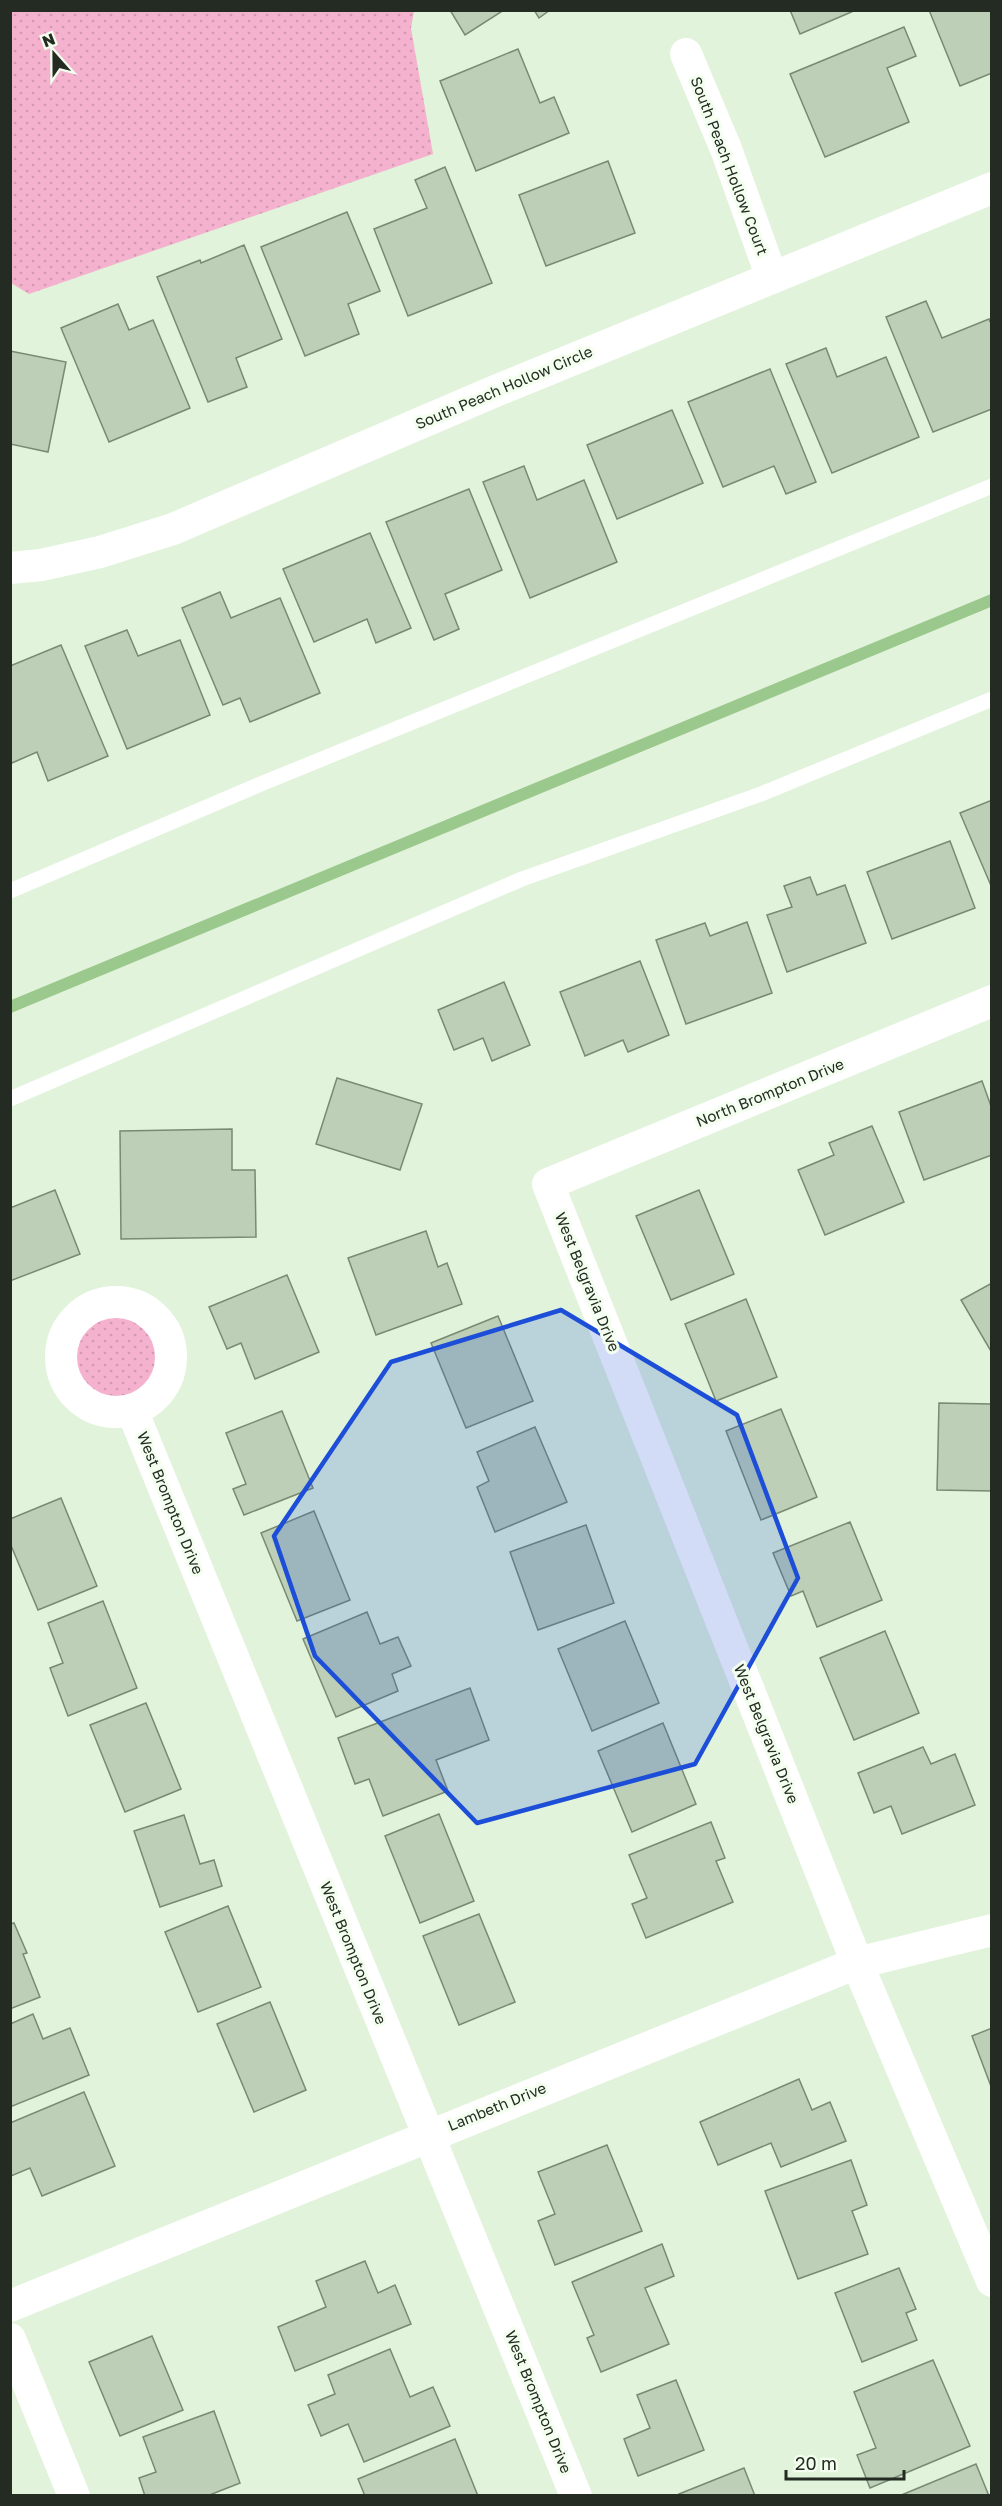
<svg xmlns="http://www.w3.org/2000/svg" width="1002" height="2506" font-family="'Golos Text',sans-serif">
  <defs>
    <pattern id="green-dots" width="8" height="8" patternUnits="userSpaceOnUse" patternTransform="scale(1.5)"><rect width="8" height="8" fill="#f5b2cf"/><path d="M2 2h.1M6 6h.1" fill="none" stroke="#d299b1" stroke-width="1.8" stroke-linecap="round"/></pattern>
  </defs>
  <rect width="100%" height="100%" fill="#e1f3da"/>
  <!-- green -->
  <g fill="url(#green-dots)">
    <path d="M 11,10 L 414,11 L 411,28 L 433,154 L 29,294 L 11,283 Z"/>
    <circle cx="112" cy="1357" r="50"/>
  </g>
  <g fill="none" stroke-linecap="round" stroke-linejoin="round">
    <!-- stream -->
    <path stroke="#9bc88c" stroke-width="12" d="M 10,1007 L 992,600"/>
  </g>
  <!-- building -->
  <g fill="#bdcfb7" stroke="#798a73" stroke-width="1.5">
    <path d="M 450,10 L 504,10 L 465,35 Z"/>
    <path d="M 534,10 L 550,10 L 539,18 Z"/>
    <path d="M 790,10 L 856,10 L 800,34 Z"/>
    <path d="M 929,10 L 992,10 L 992,73 L 960,86 Z"/>
    <path d="M 904,27 L 916,56 L 887,68 L 909,122 L 825,157 L 790,74 Z"/>
    <path d="M 518,49 L 540,103 L 554,97 L 569,133 L 476,171 L 440,81 Z"/>
    <path d="M 608,161 L 635,233 L 546,266 L 519,195 Z"/>
    <path d="M 445,167 L 492,283 L 408,316 L 374,229 L 427,208 L 415,180 Z"/>
    <path d="M 347,212 L 380,291 L 348,304 L 359,334 L 305,356 L 261,247 Z"/>
    <path d="M 244,245 L 282,339 L 236,358 L 247,387 L 208,402 L 157,277 L 200,260 L 201,263 Z"/>
    <path d="M 926,301 L 942,338 L 989,319 L 992,326 L 992,409 L 933,432 L 886,317 Z"/>
    <path d="M 118,304 L 129,330 L 153,320 L 190,408 L 109,442 L 61,328 Z"/>
    <path d="M 826,348 L 837,377 L 886,357 L 919,437 L 832,473 L 786,364 Z"/>
    <path d="M 10,351 L 66,362 L 48,452 L 10,444 Z"/>
    <path d="M 770,369 L 816,482 L 786,494 L 774,466 L 723,487 L 688,402 Z"/>
    <path d="M 672,410 L 703,483 L 617,519 L 587,445 Z"/>
    <path d="M 524,466 L 537,500 L 584,480 L 617,562 L 530,598 L 483,482 Z"/>
    <path d="M 469,489 L 502,570 L 445,594 L 459,629 L 434,640 L 386,522 Z"/>
    <path d="M 370,533 L 411,628 L 376,643 L 367,619 L 314,642 L 283,569 Z"/>
    <path d="M 220,592 L 231,618 L 280,598 L 320,693 L 250,722 L 240,698 L 223,705 L 182,608 Z"/>
    <path d="M 127,630 L 138,656 L 180,640 L 210,715 L 127,749 L 85,646 Z"/>
    <path d="M 61,645 L 108,756 L 48,781 L 37,752 L 12,763 L 10,759 L 10,666 Z"/>
    <path d="M 992,800 L 992,888 L 960,813 Z"/>
    <path d="M 950,841 L 975,908 L 892,939 L 867,872 Z"/>
    <path d="M 810,877 L 817,895 L 845,885 L 866,943 L 787,972 L 767,915 L 792,907 L 784,886 Z"/>
    <path d="M 747,922 L 772,993 L 686,1024 L 656,940 L 705,923 L 710,936 Z"/>
    <path d="M 640,961 L 669,1035 L 628,1052 L 623,1040 L 585,1056 L 560,992 Z"/>
    <path d="M 504,982 L 530,1045 L 492,1061 L 483,1038 L 454,1050 L 438,1010 Z"/>
    <path d="M 337,1078 L 422,1104 L 400,1170 L 316,1144 Z"/>
    <path d="M 982,1081 L 992,1109 L 992,1155 L 924,1180 L 899,1112 Z"/>
    <path d="M 872,1126 L 904,1202 L 825,1235 L 798,1170 L 834,1155 L 829,1143 Z"/>
    <path d="M 232,1129 L 232,1170 L 255,1170 L 256,1237 L 121,1239 L 120,1131 Z"/>
    <path d="M 55,1190 L 80,1254 L 10,1281 L 10,1208 Z"/>
    <path d="M 699,1190 L 734,1274 L 671,1300 L 636,1216 Z"/>
    <path d="M 426,1231 L 438,1267 L 447,1263 L 462,1304 L 376,1335 L 348,1258 Z"/>
    <path d="M 287,1275 L 319,1352 L 255,1379 L 241,1343 L 227,1349 L 209,1307 Z"/>
    <path d="M 992,1283 L 992,1353 L 961,1300 Z"/>
    <path d="M 746,1299 L 777,1377 L 716,1401 L 685,1324 Z"/>
    <path d="M 498,1316 L 533,1401 L 466,1428 L 431,1343 Z"/>
    <path d="M 939,1403 L 992,1404 L 992,1491 L 937,1490 Z"/>
    <path d="M 781,1409 L 817,1497 L 761,1520 L 726,1431 Z"/>
    <path d="M 282,1411 L 313,1488 L 244,1515 L 233,1489 L 246,1484 L 226,1433 Z"/>
    <path d="M 535,1427 L 567,1502 L 495,1532 L 477,1487 L 489,1481 L 477,1452 Z"/>
    <path d="M 61,1498 L 97,1586 L 38,1610 L 10,1543 L 10,1519 Z"/>
    <path d="M 314,1511 L 350,1600 L 297,1621 L 261,1533 Z"/>
    <path d="M 850,1522 L 882,1600 L 817,1627 L 803,1591 L 791,1596 L 773,1553 Z"/>
    <path d="M 586,1525 L 614,1603 L 538,1630 L 510,1552 Z"/>
    <path d="M 103,1601 L 137,1688 L 68,1716 L 50,1668 L 63,1663 L 48,1623 Z"/>
    <path d="M 367,1612 L 380,1644 L 398,1637 L 411,1666 L 392,1674 L 398,1691 L 336,1717 L 303,1639 Z"/>
    <path d="M 625,1621 L 659,1703 L 592,1731 L 558,1649 Z"/>
    <path d="M 885,1631 L 919,1713 L 854,1740 L 820,1658 Z"/>
    <path d="M 470,1688 L 489,1740 L 436,1760 L 448,1791 L 383,1816 L 369,1779 L 355,1784 L 338,1738 Z"/>
    <path d="M 146,1703 L 181,1789 L 125,1812 L 90,1725 Z"/>
    <path d="M 663,1723 L 696,1804 L 632,1832 L 598,1751 Z"/>
    <path d="M 923,1747 L 931,1764 L 955,1754 L 975,1805 L 902,1834 L 891,1806 L 874,1813 L 858,1773 Z"/>
    <path d="M 439,1814 L 474,1901 L 420,1923 L 385,1836 Z"/>
    <path d="M 184,1815 L 200,1864 L 214,1860 L 222,1886 L 160,1907 L 134,1831 Z"/>
    <path d="M 711,1822 L 725,1858 L 716,1861 L 733,1902 L 646,1938 L 632,1904 L 647,1898 L 629,1855 Z"/>
    <path d="M 228,1906 L 261,1987 L 198,2012 L 165,1932 Z"/>
    <path d="M 479,1914 L 515,2002 L 459,2025 L 423,1936 Z"/>
    <path d="M 14,1923 L 27,1953 L 23,1954 L 40,1997 L 10,2009 L 10,1924 Z"/>
    <path d="M 270,2002 L 306,2090 L 254,2112 L 217,2024 Z"/>
    <path d="M 33,2014 L 43,2039 L 70,2028 L 89,2075 L 10,2107 L 10,2024 Z"/>
    <path d="M 992,2028 L 992,2089 L 972,2036 Z"/>
    <path d="M 799,2079 L 812,2110 L 830,2102 L 846,2141 L 781,2167 L 771,2143 L 718,2165 L 700,2122 Z"/>
    <path d="M 84,2092 L 115,2166 L 42,2196 L 30,2168 L 11,2176 L 10,2123 Z"/>
    <path d="M 607,2145 L 642,2231 L 555,2265 L 538,2221 L 555,2214 L 538,2172 Z"/>
    <path d="M 851,2160 L 867,2205 L 852,2211 L 868,2254 L 798,2279 L 765,2191 Z"/>
    <path d="M 662,2244 L 674,2276 L 645,2288 L 669,2344 L 601,2372 L 587,2338 L 594,2335 L 572,2282 Z"/>
    <path d="M 365,2261 L 378,2293 L 395,2285 L 411,2324 L 295,2371 L 278,2327 L 326,2307 L 316,2281 Z"/>
    <path d="M 899,2268 L 916,2309 L 906,2313 L 917,2340 L 862,2362 L 835,2293 Z"/>
    <path d="M 152,2336 L 183,2410 L 120,2436 L 89,2362 Z"/>
    <path d="M 390,2349 L 410,2397 L 433,2387 L 450,2426 L 364,2462 L 348,2424 L 321,2436 L 308,2405 L 335,2394 L 328,2375 Z"/>
    <path d="M 933,2360 L 970,2446 L 870,2488 L 857,2455 L 876,2448 L 854,2392 Z"/>
    <path d="M 676,2380 L 704,2450 L 638,2476 L 624,2439 L 650,2428 L 637,2395 Z"/>
    <path d="M 214,2411 L 240,2483 L 207,2496 L 145,2496 L 139,2478 L 156,2472 L 143,2437 Z"/>
    <path d="M 455,2439 L 478,2496 L 365,2496 L 358,2479 Z"/>
    <path d="M 976,2464 L 989,2496 L 899,2496 Z"/>
    <path d="M 744,2468 L 755,2496 L 680,2496 L 679,2494 Z"/>
  </g>
  <g fill="none" stroke-linecap="round" stroke-linejoin="round">
    <!-- lane -->
    <g stroke="#fff" stroke-width="15">
      <path d="M 10,891 L 263,783 L 992,486"/>
      <path d="M 10,1099 L 522,879 L 761,794 L 992,699"/>
    </g>
    <!-- street -->
    <g stroke="#fff" stroke-width="32">
      <path d="M 686,54 L 726,149 L 772,278"/>
      <path d="M 10,568 L 41,565 L 100,552 L 173,529 L 493,392 L 992,188"/>
      <path d="M 992,1001 L 548,1184 L 857,1963 L 992,2281"/>
      <circle cx="116" cy="1357" r="55"/>
      <path d="M 132,1410 L 576,2496"/>
      <path d="M 10,2306 L 857,1963 L 992,1930"/>
      <path d="M 10,2339 L 74,2496"/>
    </g>
  </g>
  <!-- marked area -->
  <path fill="#1d4ed8" fill-opacity="0.2" stroke="#1d4ed8" stroke-width="4.5" stroke-linejoin="round" d="M 561,1310 L 737,1415 L 798,1578 L 695,1764 L 477,1823 L 315,1656 L 274,1536 L 391,1362 Z"/>
  <g text-anchor="middle" stroke-width="6" stroke-linejoin="round" paint-order="stroke">
    <!-- street labels -->
    <g font-size="15" fill="#242b22" stroke="#f3feef">
      <text transform="translate(729 166) rotate(69)" y="5">South Peach Hollow Court</text>
      <text transform="translate(504 388) rotate(-23)" y="5">South Peach Hollow Circle</text>
      <text transform="translate(770 1093) rotate(-22)" y="5">North Brompton Drive</text>
      <text transform="translate(587 1282) rotate(68)" y="5">West Belgravia Drive</text>
      <text transform="translate(170 1503) rotate(68)" y="5">West Brompton Drive</text>
      <text transform="translate(766 1734) rotate(68)" y="5">West Belgravia Drive</text>
      <text transform="translate(353 1953) rotate(68)" y="5">West Brompton Drive</text>
      <text transform="translate(497 2107) rotate(-22)" y="5">Lambeth Drive</text>
      <text transform="translate(538 2402) rotate(68)" y="5">West Brompton Drive</text>
    </g>
  </g>
  <!-- border -->
  <rect width="1002" height="2506" fill="none" stroke="#242b22" stroke-width="24"/>
  <!-- north arrow -->
  <g transform="translate(54 54) rotate(339)" stroke="#f3feef" stroke-width="4.5" paint-order="stroke">
  <path d="M0-4.5L10 22L0 15L-10 22Z" fill="#242b22"/>
  <text y="-9" font-size="16" font-weight="bold" text-anchor="middle" fill="#242b22">N</text>
  </g>
  <!-- scale -->
  <path d="M786 2470v9h118v-9" fill="none" stroke="#242b22" stroke-width="3"/>
  <text x="795" y="2470" font-size="18" fill="#242b22" stroke="#f3feef" stroke-width="4.5" paint-order="stroke">20 m</text>
</svg>
